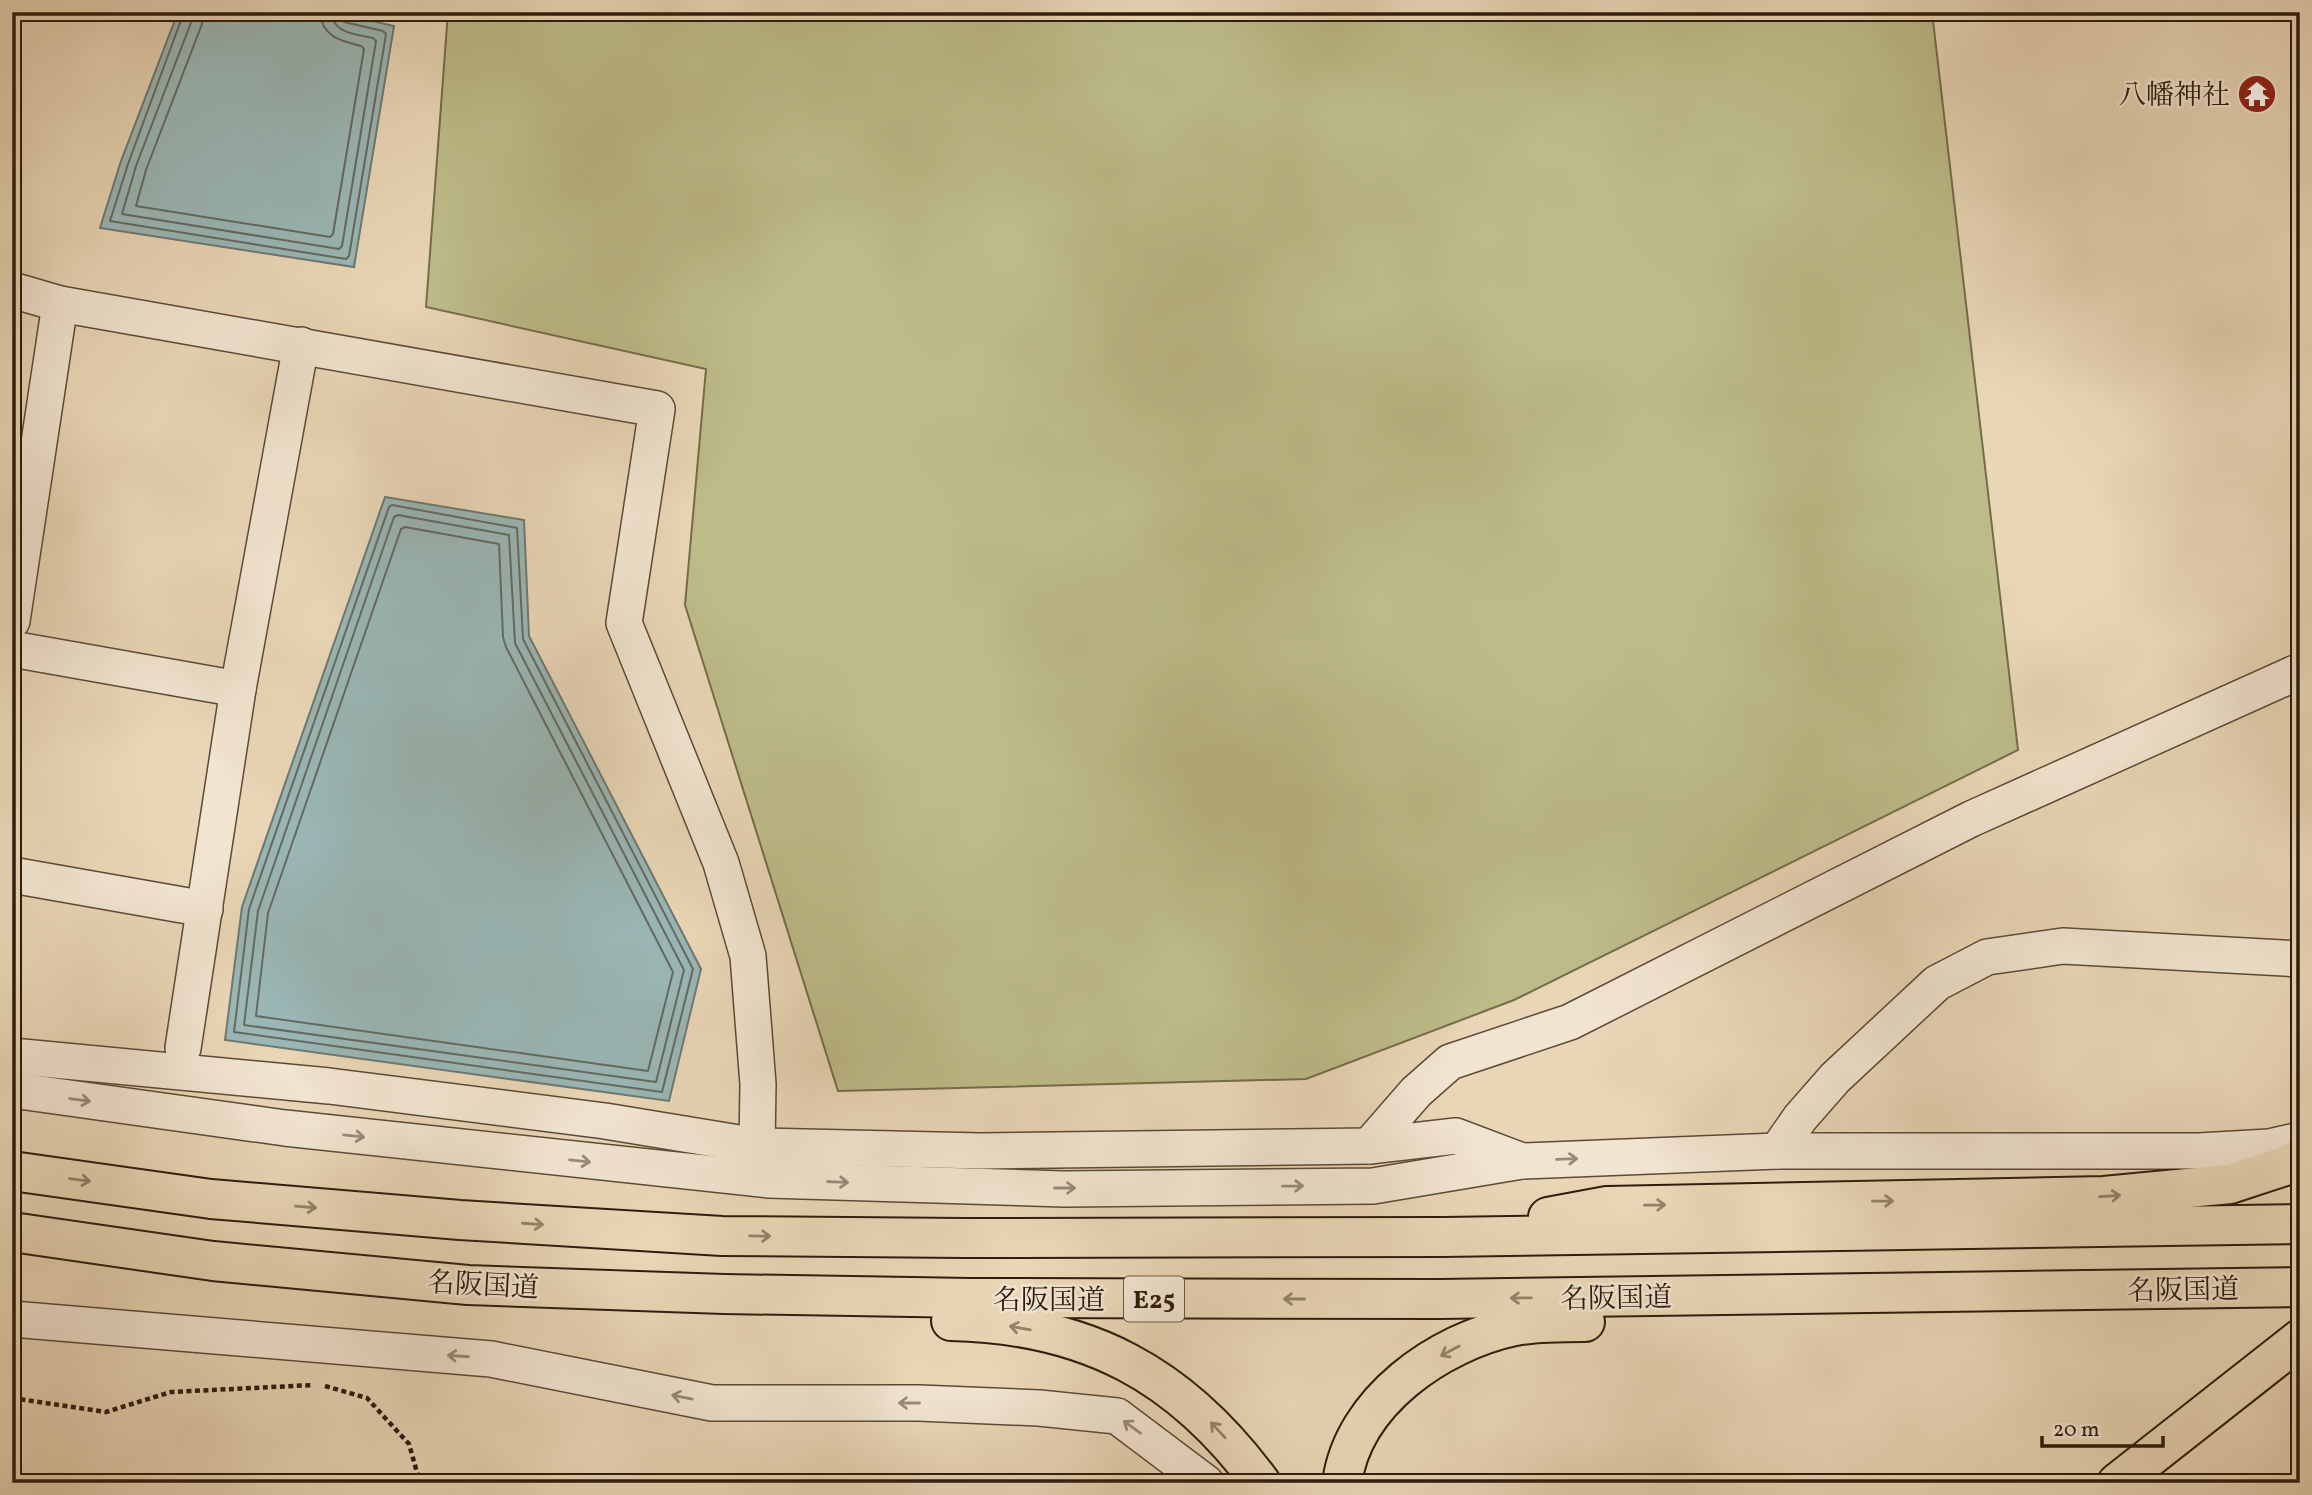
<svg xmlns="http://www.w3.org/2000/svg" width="2312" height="1495" font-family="Vollkorn,'Noto Serif JP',serif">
  <rect width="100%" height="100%" fill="#e9d6b6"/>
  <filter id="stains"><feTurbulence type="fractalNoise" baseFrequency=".00286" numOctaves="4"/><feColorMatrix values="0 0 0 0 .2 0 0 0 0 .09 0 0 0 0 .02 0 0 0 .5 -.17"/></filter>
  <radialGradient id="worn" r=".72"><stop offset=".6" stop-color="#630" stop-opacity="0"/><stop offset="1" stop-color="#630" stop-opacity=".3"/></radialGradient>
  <!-- green -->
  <path fill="#bdbc89" stroke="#756c4b" stroke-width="2" d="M 448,12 L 1932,12 L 2018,750 L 1514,1000 L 1306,1079 L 838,1091 L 685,605 L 706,369 L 426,307 Z"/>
  <!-- water -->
  <g fill="#9ab7b6" stroke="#6e7972" stroke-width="2">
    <path d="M 178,12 L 333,12 L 394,26 L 354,267 L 100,228 L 121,161 Z"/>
    <path d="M 385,497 L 524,520 L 529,636 L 701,969 L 669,1101 L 225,1040 L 242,907 Z"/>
  </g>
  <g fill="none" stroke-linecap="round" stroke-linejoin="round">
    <!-- shore -->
    <g stroke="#646a62" stroke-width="2">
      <path d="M 184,12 L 128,164 L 110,221 L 346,259 L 349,256 L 386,34 L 383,31 L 344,22 L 340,18 L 340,12"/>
      <path d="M 193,12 L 192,20 L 136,166 L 122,214 L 339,249 L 342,246 L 376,41 L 373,38 C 356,34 333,34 331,12"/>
      <path d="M 203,12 L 202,24 L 146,170 L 136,206 L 330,237 L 333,234 L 364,49 L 361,46 C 341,41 322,37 320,12"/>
      <path d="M 392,505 L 517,528 L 523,639 L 693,969 L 662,1092 L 234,1032 L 249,909 L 389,507 Z"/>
      <path d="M 398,515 L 509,535 L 515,643 L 684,970 L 656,1082 L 244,1025 L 258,911 L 394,517 Z"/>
      <path d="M 405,527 L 499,544 L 503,637 L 506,647 L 673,972 L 648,1071 L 256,1016 L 268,913 L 401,529 Z"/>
    </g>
    <!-- minor casing -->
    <g stroke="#5c4a37" stroke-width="38">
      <g id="minor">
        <path d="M 12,290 L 60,304 L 657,409 L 624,623 L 721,863 L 748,956 L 758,1084 L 757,1146"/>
        <path d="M 12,621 L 60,304"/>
        <path d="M 12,649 L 238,689 L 301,345"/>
        <path d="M 12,875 L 205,909"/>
        <path d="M 183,1048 L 238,689"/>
        <path d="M 12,1056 L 329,1086 L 605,1121 L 757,1146 L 981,1151 L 1369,1146"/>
        <path d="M 12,1090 L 285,1128 L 769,1180 L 1064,1189 L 1373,1186 L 1522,1161 L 1777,1151 L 2199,1151 L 2269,1147 L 2300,1140"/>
        <path d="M 1777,1151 L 1800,1118 L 1835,1078 L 1937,983 L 1987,957 L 2063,946 L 2300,959"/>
        <path d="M 1522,1161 L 1456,1136 L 1369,1146 L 1416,1092 L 1450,1062 L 1570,1022 L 1971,819 L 2300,671"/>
        <path d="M 12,1319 L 491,1359 L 712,1403 L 919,1403 L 1039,1408 L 1117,1416 L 1206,1483"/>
      </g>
    </g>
    <!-- trunk casing -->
    <g stroke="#2d1c0d" stroke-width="42">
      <path id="trunk" d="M 2117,1483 L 2300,1339"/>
    </g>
    <!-- motorway casing -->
    <g stroke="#2d1c0d" stroke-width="42">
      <g id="motorway">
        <path d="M 12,1171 L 211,1199 L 460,1220 L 722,1236 L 965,1238 L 1443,1237 L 2300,1224"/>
        <path d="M 1548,1217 L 1607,1206 L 2104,1196 L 2230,1184 L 2288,1165 L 2300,1158"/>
        <path d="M 12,1232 L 213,1261 L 468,1285 L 724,1294 L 971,1298 L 1440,1299 L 2300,1287"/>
        <path d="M 951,1321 C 1087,1324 1181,1374 1261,1483"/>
        <path d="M 1342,1483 C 1353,1401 1439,1342 1515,1326 C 1537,1322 1562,1322 1585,1322"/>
      </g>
    </g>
    <!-- path -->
    <g stroke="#2d1c0d" stroke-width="4.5" stroke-dasharray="5 3.5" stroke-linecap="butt">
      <path d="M 325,1386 L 367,1398 L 409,1444 L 420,1483"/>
      <path d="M 12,1398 L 106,1412 L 171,1392 L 313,1385"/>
    </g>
    <!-- minor -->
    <use href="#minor" stroke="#f1e4d0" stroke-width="35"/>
    <!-- trunk -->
    <use href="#trunk" stroke="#e9d6b6" stroke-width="38"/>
    <!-- motorway -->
    <use href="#motorway" stroke="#e9d6b6" stroke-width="38"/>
  </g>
  <!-- one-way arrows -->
  <defs><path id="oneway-shaft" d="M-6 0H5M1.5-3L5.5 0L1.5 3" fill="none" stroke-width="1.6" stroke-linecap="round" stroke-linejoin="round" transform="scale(1.75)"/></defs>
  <g stroke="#998a78">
    <use href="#oneway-shaft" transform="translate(80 1100) rotate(8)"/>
    <use href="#oneway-shaft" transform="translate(354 1136) rotate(6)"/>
    <use href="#oneway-shaft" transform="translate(1567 1159) rotate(-2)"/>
    <use href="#oneway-shaft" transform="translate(580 1161) rotate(6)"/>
    <use href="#oneway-shaft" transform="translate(838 1182) rotate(2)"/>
    <use href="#oneway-shaft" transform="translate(1293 1186) rotate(-1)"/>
    <use href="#oneway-shaft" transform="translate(1065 1188)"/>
    <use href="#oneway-shaft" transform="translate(458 1356) rotate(-176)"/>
    <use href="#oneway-shaft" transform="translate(682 1397) rotate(-169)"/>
    <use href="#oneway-shaft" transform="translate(909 1403) rotate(-180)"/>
    <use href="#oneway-shaft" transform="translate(1132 1427) rotate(-144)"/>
  </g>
  <g stroke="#94826a">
    <use href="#oneway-shaft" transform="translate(80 1180) rotate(8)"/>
    <use href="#oneway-shaft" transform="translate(2110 1196) rotate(-4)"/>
    <use href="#oneway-shaft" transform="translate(1883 1201) rotate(-1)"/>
    <use href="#oneway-shaft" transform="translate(1655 1205) rotate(-1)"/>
    <use href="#oneway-shaft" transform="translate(306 1207) rotate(5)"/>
    <use href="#oneway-shaft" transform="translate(533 1224) rotate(4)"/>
    <use href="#oneway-shaft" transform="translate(760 1236) rotate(1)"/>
    <use href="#oneway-shaft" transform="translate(1521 1298) rotate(179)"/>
    <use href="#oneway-shaft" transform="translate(1294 1299) rotate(180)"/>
    <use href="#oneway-shaft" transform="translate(1020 1328) rotate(-170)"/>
    <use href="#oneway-shaft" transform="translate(1450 1351) rotate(152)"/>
    <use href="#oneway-shaft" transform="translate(1218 1430) rotate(-133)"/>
  </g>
  <!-- icons -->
  <defs>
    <g id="temple-disc" transform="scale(2.0125)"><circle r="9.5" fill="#8f2418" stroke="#f1e4d0"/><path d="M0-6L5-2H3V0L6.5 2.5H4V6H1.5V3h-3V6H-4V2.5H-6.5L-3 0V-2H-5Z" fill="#fff"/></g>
  </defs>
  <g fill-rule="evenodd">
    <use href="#temple-disc" x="2257" y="94"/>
  </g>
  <g text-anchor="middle" stroke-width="5" stroke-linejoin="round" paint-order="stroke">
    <!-- shield labels -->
    <rect fill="#f1e4d0" stroke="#685848" stroke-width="2" x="1124" y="1276.5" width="60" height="45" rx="5"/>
    <g font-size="26" font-weight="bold" fill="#2d1c0d">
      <text x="1154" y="1308">E25</text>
    </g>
    <!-- poi labels -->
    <g font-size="28" fill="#2d1c0d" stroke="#f1e4d0" text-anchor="end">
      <text x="2230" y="104">八幡神社</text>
    </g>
    <!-- street labels -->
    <g font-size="28" fill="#2d1c0d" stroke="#f1e4d0">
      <text transform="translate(483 1284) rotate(3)" y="10">名阪国道</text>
      <text transform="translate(2183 1289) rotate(-1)" y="10">名阪国道</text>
      <text transform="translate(1616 1297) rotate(-1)" y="10">名阪国道</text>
      <text x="1049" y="1309">名阪国道</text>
    </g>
  </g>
  <!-- margin -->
  <rect width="2312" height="1495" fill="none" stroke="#e9d6b6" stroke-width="42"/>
  <rect x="14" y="14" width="2284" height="1467" fill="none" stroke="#2d1c0d" stroke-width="3.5"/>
  <rect x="21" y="21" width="2270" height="1453" fill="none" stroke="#2d1c0d" stroke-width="2"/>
  <!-- scale -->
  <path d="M2042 1436v10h121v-10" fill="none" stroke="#2d1c0d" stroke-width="3.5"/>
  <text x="2053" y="1436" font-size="21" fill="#2d1c0d" stroke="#f1e4d0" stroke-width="5" paint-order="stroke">20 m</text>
  <rect width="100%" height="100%" filter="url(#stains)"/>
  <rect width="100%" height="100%" fill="url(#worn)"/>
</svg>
